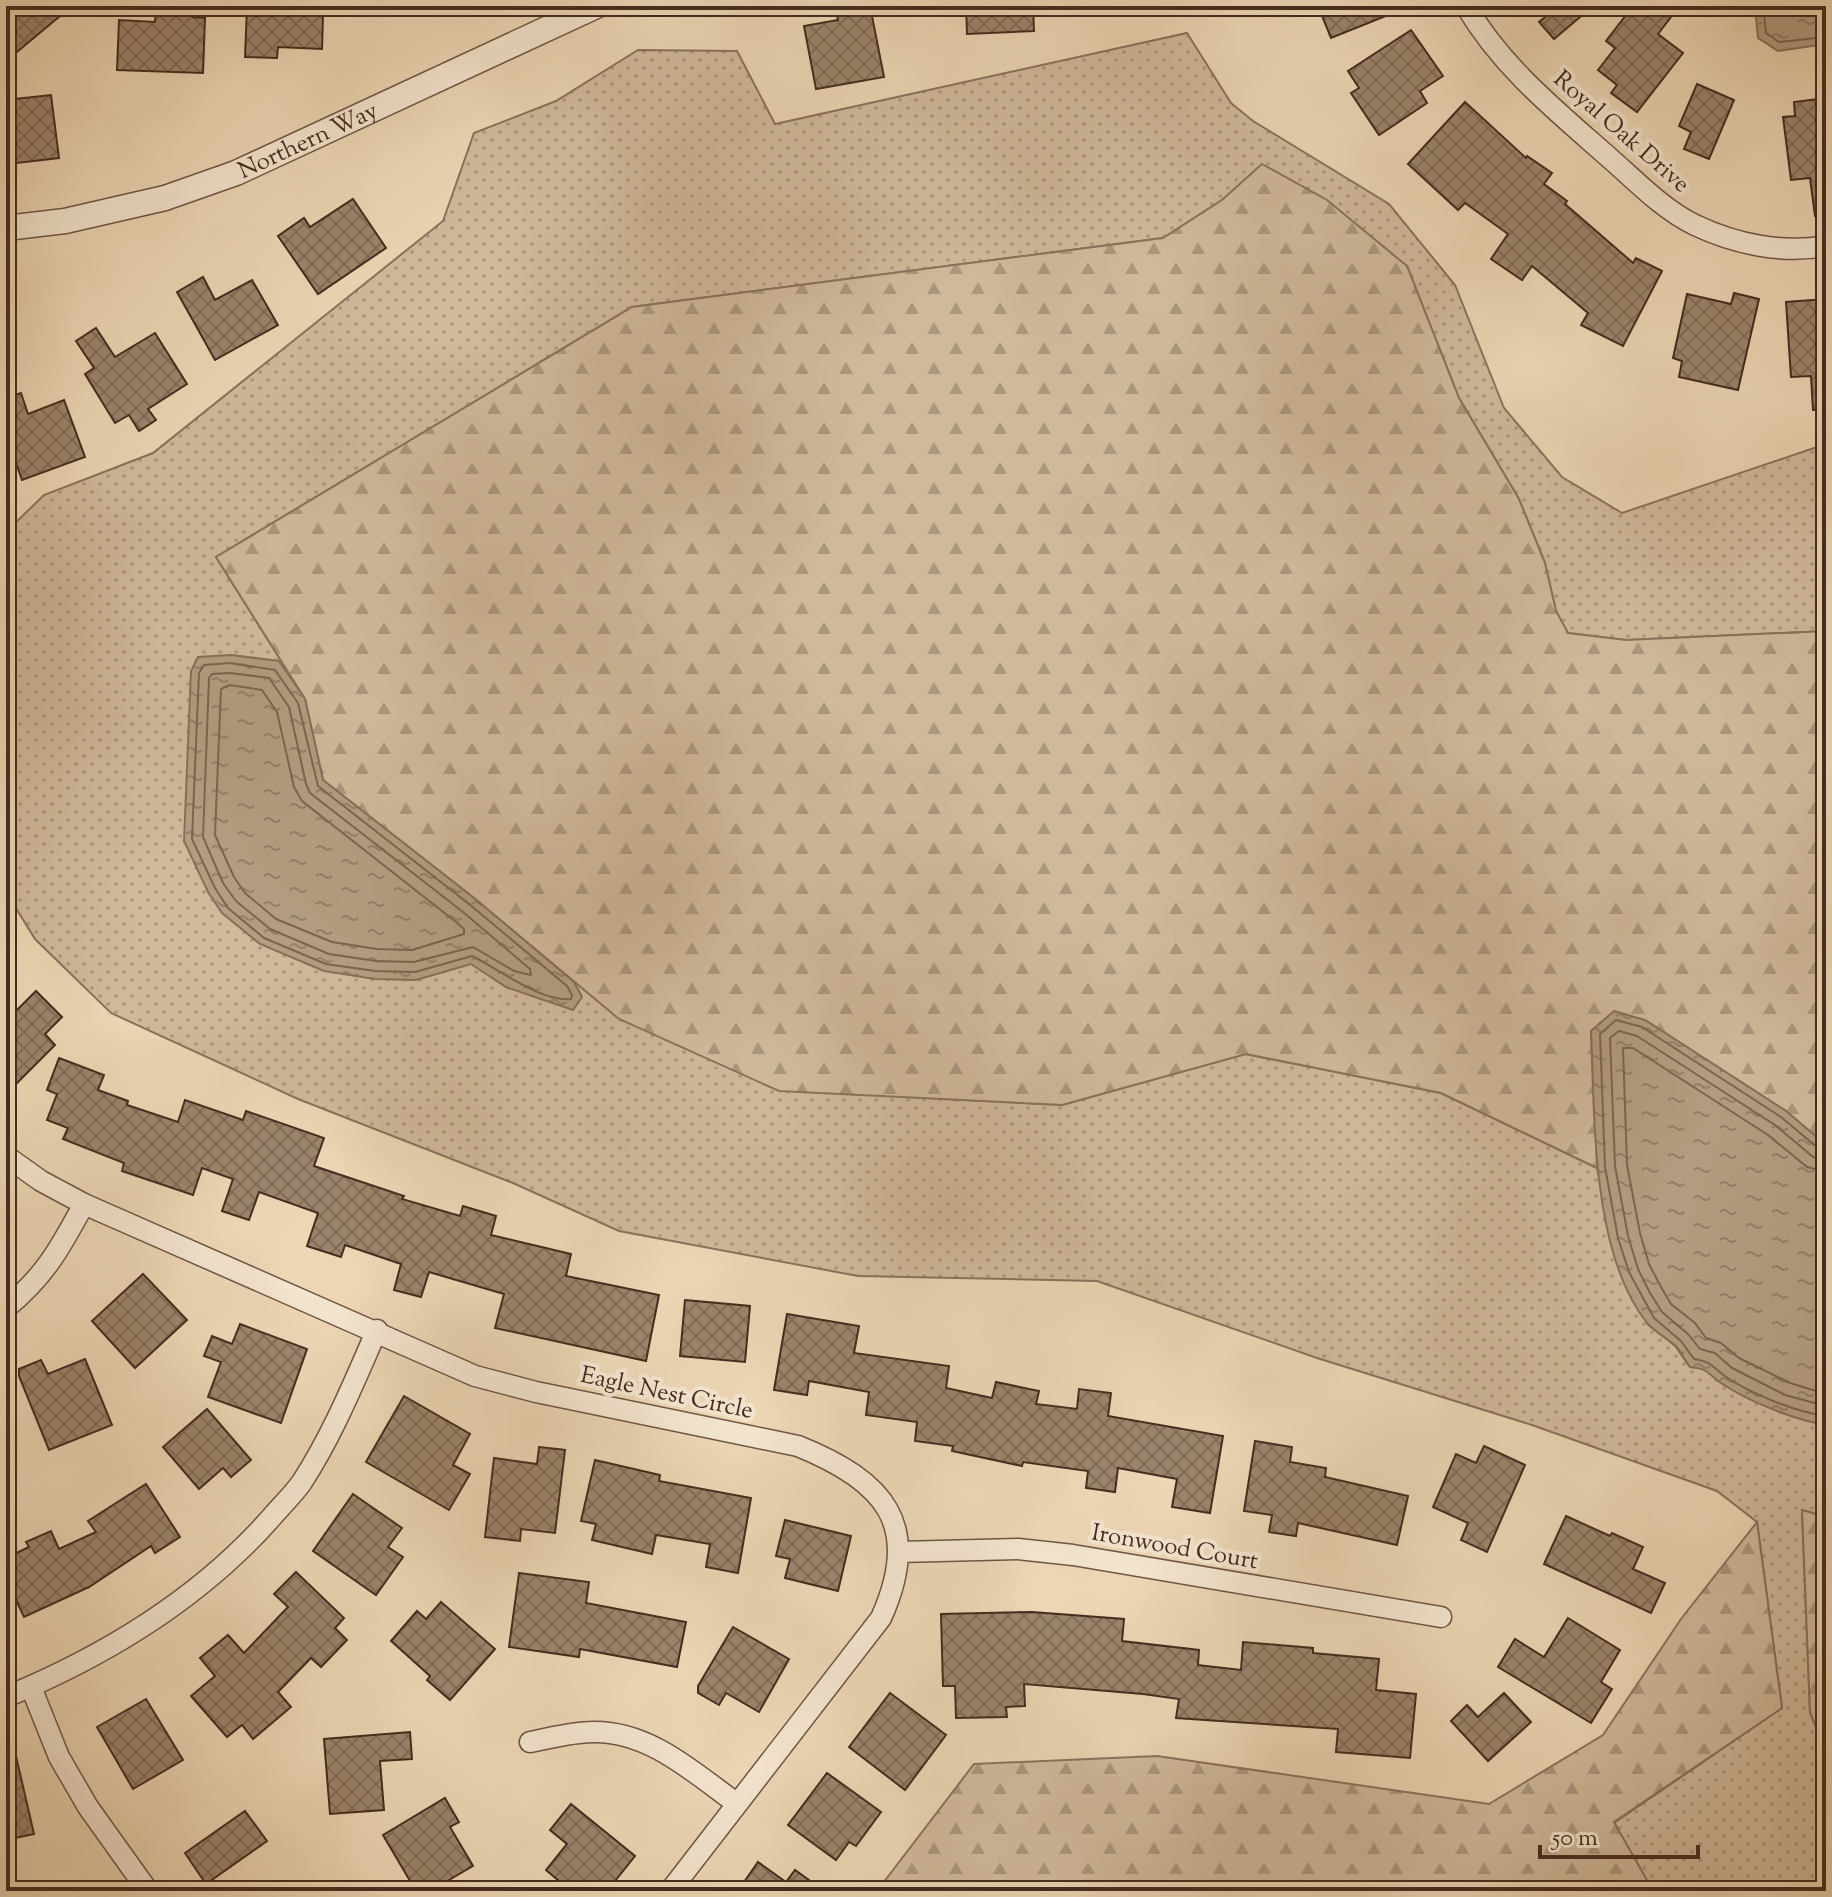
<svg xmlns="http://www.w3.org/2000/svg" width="1832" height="1897" font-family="'Sorts Mill Goudy',serif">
  <defs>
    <pattern id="grass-dots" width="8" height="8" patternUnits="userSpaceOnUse" patternTransform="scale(2)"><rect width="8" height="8" fill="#d0b99b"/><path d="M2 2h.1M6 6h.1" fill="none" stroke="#ab977e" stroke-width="1.8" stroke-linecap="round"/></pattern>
    <pattern id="forest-firs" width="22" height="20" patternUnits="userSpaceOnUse" patternTransform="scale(2)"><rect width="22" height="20" fill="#d0b99b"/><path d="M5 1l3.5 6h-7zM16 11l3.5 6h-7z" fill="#ab977e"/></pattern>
    <pattern id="water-ripples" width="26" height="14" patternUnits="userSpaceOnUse" patternTransform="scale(2)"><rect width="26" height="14" fill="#b39c81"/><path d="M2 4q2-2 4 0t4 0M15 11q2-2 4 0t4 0" fill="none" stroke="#937f69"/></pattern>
    <pattern id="building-cross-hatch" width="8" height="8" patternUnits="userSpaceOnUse" patternTransform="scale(2)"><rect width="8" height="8" fill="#9c846c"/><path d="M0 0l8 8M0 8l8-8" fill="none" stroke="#816c58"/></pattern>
  </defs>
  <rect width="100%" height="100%" fill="#ecd6b4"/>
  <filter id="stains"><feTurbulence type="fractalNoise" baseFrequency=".0025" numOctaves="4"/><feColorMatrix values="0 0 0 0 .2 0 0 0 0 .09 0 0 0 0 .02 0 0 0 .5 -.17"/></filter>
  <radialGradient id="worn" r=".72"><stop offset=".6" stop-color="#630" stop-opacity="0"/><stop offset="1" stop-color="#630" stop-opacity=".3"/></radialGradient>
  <!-- grass -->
  <path fill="url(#grass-dots)" stroke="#8a725d" stroke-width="2" d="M 1187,33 L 1231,103 L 1253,121 L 1389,204 L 1455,285 L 1504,408 L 1562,477 L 1622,513 L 1826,444 L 1826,631 L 1626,640 L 1568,633 L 1556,611 L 1545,563 L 1519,499 L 1459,398 L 1407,266 L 1262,165 L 1222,200 L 1163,238 L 632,307 L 216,557 L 305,699 L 912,1097 L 1062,1105 L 1245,1054 L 1441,1093 L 1597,1168 L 1611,1240 L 1621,1275 L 1648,1324 L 1675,1346 L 1690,1367 L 1706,1368 L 1721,1383 L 1826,1425 L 1826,1517 L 1802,1510 L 1810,1712 L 1826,1753 L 1826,1891 L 1653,1891 L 1614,1823 L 1782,1708 L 1757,1522 L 1717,1491 L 1532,1425 L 1317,1358 L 1097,1281 L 858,1276 L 619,1231 L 513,1183 L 298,1099 L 111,1013 L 35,939 L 6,892 L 6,532 L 44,495 L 153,453 L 443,221 L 474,133 L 556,101 L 638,50 L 737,51 L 775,124 Z"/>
  <!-- forest -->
  <g fill="url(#forest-firs)" stroke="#8a725d" stroke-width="2">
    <path d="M 1262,164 L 1327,200 L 1407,266 L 1459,398 L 1519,499 L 1545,563 L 1556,611 L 1568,633 L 1626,640 L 1826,631 L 1826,1145 L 1786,1111 L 1645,1020 L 1591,1031 L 1597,1168 L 1441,1093 L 1246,1054 L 1062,1105 L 779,1091 L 619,1019 L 474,898 L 323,780 L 305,699 L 216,557 L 632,307 L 1163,238 L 1222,200 Z"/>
    <path d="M 1802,1510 L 1826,1517 L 1826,1753 L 1810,1712 Z"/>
    <path d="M 1757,1522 L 1782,1708 L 1614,1822 L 1653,1891 L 877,1891 L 974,1764 L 1157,1756 L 1489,1804 L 1603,1735 L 1681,1619 Z"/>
  </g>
  <!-- water -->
  <g fill="url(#water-ripples)" stroke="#876f5a" stroke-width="2">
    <path d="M 1755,6 L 1826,6 L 1826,44 L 1778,51 L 1758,38 Z"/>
    <path d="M 231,655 L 279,661 L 305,699 L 323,780 L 474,898 L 574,982 L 582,997 L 573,1010 L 506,987 L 471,964 L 416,980 L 375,979 L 324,971 L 260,944 L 222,913 L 208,892 L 184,841 L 191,671 L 198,657 Z"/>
    <path d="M 1614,1011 L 1645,1020 L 1786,1111 L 1826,1145 L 1826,1425 C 1795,1420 1747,1401 1721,1383 C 1707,1373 1709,1369 1690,1367 C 1685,1360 1681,1352 1676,1346 C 1667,1338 1655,1332 1647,1323 C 1591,1252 1595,1118 1591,1031 Z"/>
  </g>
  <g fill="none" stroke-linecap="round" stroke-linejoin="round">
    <!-- shore -->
    <g stroke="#7c6450" stroke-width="2">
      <path d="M 1763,6 L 1766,33 L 1779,42 L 1826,37"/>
      <path d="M 230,663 L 275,670 L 298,703 L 318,786 L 469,904 L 567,986 L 572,995 L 571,999 C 540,1002 499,969 472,956 L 415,972 L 375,971 L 326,964 L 264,938 L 228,908 L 215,888 L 192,839 L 199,673 L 204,665 Z"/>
      <path d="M 230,673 L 269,678 L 289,707 L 306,784 L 310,793 L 463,912 L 530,969 L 531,975 L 514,971 L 473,947 L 414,962 L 376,961 L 329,954 L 270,929 L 236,901 L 223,883 L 203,837 L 209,678 L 212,674 Z"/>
      <path d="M 230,685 L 262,690 L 277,712 L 294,787 L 302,801 L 456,922 L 464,929 L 464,934 L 412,950 L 377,949 L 332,942 L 276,919 L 245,893 L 234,877 L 215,835 L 221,689 Z"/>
      <path d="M 1826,1150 L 1819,1149 L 1781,1117 L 1642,1027 L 1616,1020 L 1600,1034 L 1605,1167 L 1618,1238 L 1629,1272 L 1654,1318 L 1681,1341 L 1694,1359 C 1713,1362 1712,1367 1726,1377 C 1752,1394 1795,1412 1826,1416"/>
      <path d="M 1826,1160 L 1813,1157 L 1775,1125 L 1637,1036 L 1619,1031 L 1610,1038 L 1615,1166 L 1628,1236 L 1638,1269 L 1650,1293 L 1662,1312 L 1688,1334 L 1700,1349 L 1715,1353 L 1732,1368 L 1785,1395 L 1826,1406"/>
      <path d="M 1826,1172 L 1807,1167 L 1768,1135 L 1633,1048 L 1623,1048 L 1627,1165 L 1640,1233 L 1649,1264 L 1661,1287 L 1671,1304 L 1695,1323 L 1706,1338 L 1721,1343 L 1739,1358 L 1790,1383 L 1826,1394"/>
    </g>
  </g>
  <!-- building -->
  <g fill="url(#building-cross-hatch)" stroke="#452c1f" stroke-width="2">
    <path d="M 6,6 L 72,6 L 6,61 Z"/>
    <path d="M 156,6 L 193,6 L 193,17 L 205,18 L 203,73 L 117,70 L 119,20 L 155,22 Z"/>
    <path d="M 247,6 L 285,6 L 284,15 L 323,16 L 322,49 L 278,47 L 277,58 L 245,57 Z"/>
    <path d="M 835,6 L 870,6 L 884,77 L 816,89 L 804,26 L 838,20 Z"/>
    <path d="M 966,6 L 1033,6 L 1034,31 L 967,34 Z"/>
    <path d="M 1318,6 L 1408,6 L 1408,7 L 1331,38 Z"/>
    <path d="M 1542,6 L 1593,6 L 1554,39 L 1539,22 L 1549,14 Z"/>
    <path d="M 1633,6 L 1656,6 L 1671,17 L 1658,34 L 1683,53 L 1637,112 L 1611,93 L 1617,85 L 1598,70 L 1615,48 L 1606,41 Z"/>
    <path d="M 1411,30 L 1443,76 L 1420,91 L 1427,103 L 1379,135 L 1351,93 L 1359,88 L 1348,71 Z"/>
    <path d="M 1697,84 L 1734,100 L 1709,159 L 1684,149 L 1691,132 L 1679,126 Z"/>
    <path d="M 51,95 L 59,158 L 8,164 L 6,100 Z"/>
    <path d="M 1826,98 L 1826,215 L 1815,216 L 1810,178 L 1791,180 L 1783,117 L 1795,116 L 1794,102 Z"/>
    <path d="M 1465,102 L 1526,158 L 1527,156 L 1552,173 L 1544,184 L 1567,201 L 1565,204 L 1633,263 L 1636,258 L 1662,271 L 1623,346 L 1581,325 L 1588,313 L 1532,266 L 1522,280 L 1491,259 L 1508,234 L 1465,203 L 1458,210 L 1408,164 Z"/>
    <path d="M 353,199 L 386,248 L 318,294 L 278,236 L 304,218 L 310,227 Z"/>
    <path d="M 203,277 L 215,300 L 252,280 L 278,325 L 215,360 L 177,292 Z"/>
    <path d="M 1734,293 L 1759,299 L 1738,390 L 1679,377 L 1682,361 L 1673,358 L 1687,294 L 1731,304 Z"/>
    <path d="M 1826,299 L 1826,409 L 1813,410 L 1811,376 L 1791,377 L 1786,302 Z"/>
    <path d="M 96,328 L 115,357 L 155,333 L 187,384 L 148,409 L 156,420 L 139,431 L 129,415 L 115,423 L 85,374 L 94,368 L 76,341 Z"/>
    <path d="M 21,393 L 28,414 L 64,400 L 85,457 L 22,480 L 6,435 L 6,398 Z"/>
    <path d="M 36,991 L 62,1017 L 45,1034 L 55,1045 L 6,1094 L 6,1021 Z"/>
    <path d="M 59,1058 L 104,1075 L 98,1090 L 128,1101 L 127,1105 L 178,1122 L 185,1100 L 243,1120 L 246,1111 L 324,1138 L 314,1166 L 404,1196 L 402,1199 L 460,1216 L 463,1206 L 496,1216 L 491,1235 L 571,1254 L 566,1276 L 659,1295 L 646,1361 L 495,1328 L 504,1294 L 429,1272 L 421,1297 L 394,1290 L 401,1264 L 345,1245 L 341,1257 L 307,1246 L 318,1213 L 259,1192 L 249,1220 L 222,1211 L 233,1179 L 202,1168 L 193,1195 L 122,1171 L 124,1163 L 63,1139 L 68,1128 L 47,1120 L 57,1094 L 47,1090 Z"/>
    <path d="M 143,1274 L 187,1320 L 135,1368 L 92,1321 Z"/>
    <path d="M 685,1300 L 750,1306 L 745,1362 L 680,1356 Z"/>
    <path d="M 787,1314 L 859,1326 L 854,1353 L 949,1366 L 946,1388 L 992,1398 L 996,1382 L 1039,1391 L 1036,1404 L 1077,1409 L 1079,1389 L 1111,1393 L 1108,1416 L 1223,1436 L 1210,1513 L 1172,1507 L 1177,1479 L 1118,1468 L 1115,1492 L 1086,1488 L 1088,1471 L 1023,1462 L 1022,1466 L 952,1451 L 953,1446 L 915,1441 L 917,1422 L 866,1415 L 869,1392 L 809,1381 L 807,1395 L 774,1390 Z"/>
    <path d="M 240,1324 L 307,1349 L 281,1423 L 208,1397 L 221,1362 L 204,1356 L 212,1336 L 232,1344 Z"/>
    <path d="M 85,1359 L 112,1425 L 49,1450 L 19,1376 L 19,1369 L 41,1360 L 48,1374 Z"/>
    <path d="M 404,1396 L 470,1434 L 453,1465 L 470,1474 L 449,1510 L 366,1462 Z"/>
    <path d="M 207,1409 L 251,1460 L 231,1477 L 223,1468 L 199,1489 L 163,1447 Z"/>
    <path d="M 1255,1441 L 1292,1447 L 1290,1462 L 1326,1468 L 1325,1477 L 1408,1496 L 1397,1545 L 1298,1523 L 1296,1536 L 1269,1532 L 1272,1515 L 1244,1511 Z"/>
    <path d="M 1484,1446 L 1525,1465 L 1487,1552 L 1461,1540 L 1468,1523 L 1433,1507 L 1456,1454 L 1476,1463 Z"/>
    <path d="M 539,1447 L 565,1450 L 555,1533 L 521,1529 L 520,1541 L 485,1537 L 494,1458 L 537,1464 Z"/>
    <path d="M 595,1460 L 660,1475 L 659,1481 L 751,1498 L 738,1573 L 706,1567 L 710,1544 L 656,1535 L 652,1554 L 592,1540 L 596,1524 L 581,1521 Z"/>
    <path d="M 146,1484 L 180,1537 L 155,1553 L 151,1546 L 89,1587 L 24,1617 L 6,1579 L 6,1558 L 29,1547 L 26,1542 L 51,1531 L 59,1549 L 96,1532 L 88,1521 Z"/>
    <path d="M 353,1494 L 402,1528 L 388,1547 L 403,1557 L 376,1595 L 313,1551 Z"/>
    <path d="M 1566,1516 L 1610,1536 L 1612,1533 L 1643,1547 L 1633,1569 L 1665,1583 L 1651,1613 L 1544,1564 Z"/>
    <path d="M 785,1520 L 851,1536 L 838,1591 L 785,1578 L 790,1559 L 776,1556 Z"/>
    <path d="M 296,1572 L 344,1618 L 335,1628 L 347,1640 L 321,1667 L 311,1658 L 278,1692 L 291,1707 L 253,1739 L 242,1725 L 227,1737 L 191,1696 L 215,1676 L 200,1658 L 228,1635 L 244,1653 L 288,1607 L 274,1594 Z"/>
    <path d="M 519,1573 L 589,1582 L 586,1603 L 686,1622 L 677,1667 L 580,1649 L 579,1657 L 509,1647 Z"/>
    <path d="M 441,1602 L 495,1649 L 450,1700 L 427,1680 L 430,1676 L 391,1641 L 417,1611 L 426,1619 Z"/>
    <path d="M 1032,1612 L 1124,1619 L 1122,1641 L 1199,1650 L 1198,1665 L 1241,1670 L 1243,1642 L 1313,1648 L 1313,1653 L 1379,1659 L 1376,1690 L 1416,1694 L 1410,1758 L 1336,1752 L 1338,1729 L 1176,1718 L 1179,1699 L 1143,1694 L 1024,1684 L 1025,1706 L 1006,1707 L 1007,1717 L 956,1718 L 955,1686 L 943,1686 L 941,1614 Z"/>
    <path d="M 1568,1618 L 1620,1650 L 1601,1682 L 1612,1689 L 1591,1723 L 1498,1667 L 1515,1639 L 1544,1657 Z"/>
    <path d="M 733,1627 L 789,1659 L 759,1712 L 726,1693 L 719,1705 L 698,1693 L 698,1686 Z"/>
    <path d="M 890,1693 L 946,1735 L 905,1790 L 849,1747 Z"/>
    <path d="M 1504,1693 L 1531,1722 L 1488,1761 L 1451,1721 L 1467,1705 L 1478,1717 Z"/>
    <path d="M 146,1699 L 183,1760 L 133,1789 L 97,1727 Z"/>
    <path d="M 410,1732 L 412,1759 L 380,1761 L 384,1810 L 330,1814 L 324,1739 Z"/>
    <path d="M 6,1743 L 13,1743 L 34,1834 L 6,1840 Z"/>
    <path d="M 827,1773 L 881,1812 L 856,1846 L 849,1842 L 836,1860 L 788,1825 Z"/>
    <path d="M 445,1798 L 459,1822 L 450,1827 L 473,1866 L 430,1891 L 416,1891 L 383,1835 Z"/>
    <path d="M 571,1804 L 635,1856 L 607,1891 L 571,1891 L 546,1870 L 567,1844 L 550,1830 Z"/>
    <path d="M 245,1811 L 267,1841 L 206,1884 L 185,1853 Z"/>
    <path d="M 758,1862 L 786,1882 L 795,1870 L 824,1891 L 750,1891 L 742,1885 Z"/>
  </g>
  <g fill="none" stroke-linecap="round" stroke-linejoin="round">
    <!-- minor casing -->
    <g stroke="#6f5644" stroke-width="23">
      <g id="minor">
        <path d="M 1466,6 C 1502,68 1559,113 1613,161 C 1638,183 1664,210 1695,225 C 1735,244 1782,254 1826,246"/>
        <path d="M 6,1156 L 41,1181 L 84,1204 L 475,1376 L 536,1392 L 798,1446 C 885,1481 923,1525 881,1618 L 670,1891"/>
        <path d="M 6,1308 C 46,1275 60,1248 84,1204"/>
        <path d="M 899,1552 L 1018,1549 L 1073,1555 L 1441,1617"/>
        <path d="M 31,1687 L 59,1757 L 88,1807 L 148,1891"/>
        <path d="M 6,1697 C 105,1656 198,1600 270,1519 C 280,1507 293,1495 302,1482 C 333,1434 354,1382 377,1330"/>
        <path d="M 530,1742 C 551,1738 572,1732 593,1732 C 649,1731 693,1772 736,1803"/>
      </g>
    </g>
    <!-- tertiary casing -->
    <g stroke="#6f5644" stroke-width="27">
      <g id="tertiary">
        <path id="s1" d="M 6,228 L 65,221 L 165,198 L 236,173 L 596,6"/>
      </g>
    </g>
    <!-- minor -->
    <use href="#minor" stroke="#f3e4ce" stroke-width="20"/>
    <!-- tertiary -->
    <use href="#tertiary" stroke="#f3e4ce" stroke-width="24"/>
  </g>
  <g text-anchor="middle" stroke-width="8" stroke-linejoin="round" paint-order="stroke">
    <!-- street labels -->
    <g font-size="24" fill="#452c1f" stroke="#f3e4ce">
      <text transform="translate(1622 131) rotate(41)" y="8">Royal Oak Drive</text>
      <text dy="8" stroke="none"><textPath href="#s1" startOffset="316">Northern Way</textPath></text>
      <text transform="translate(667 1392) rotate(12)" y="8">Eagle Nest Circle</text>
      <text transform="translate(1175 1546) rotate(10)" y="8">Ironwood Court</text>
    </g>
  </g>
  <!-- margin -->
  <rect width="1832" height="1897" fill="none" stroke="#ecd6b4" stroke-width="32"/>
  <rect x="8" y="8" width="1816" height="1881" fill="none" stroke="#452c1f" stroke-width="4"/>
  <rect x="16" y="16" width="1800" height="1865" fill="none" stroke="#452c1f" stroke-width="2"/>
  <!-- scale -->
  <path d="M1540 1845v12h158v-12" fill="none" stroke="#452c1f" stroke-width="4"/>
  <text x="1552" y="1845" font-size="24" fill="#452c1f" stroke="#f3e4ce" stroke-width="6" paint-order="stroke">50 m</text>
  <rect width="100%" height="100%" filter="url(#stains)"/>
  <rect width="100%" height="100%" fill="url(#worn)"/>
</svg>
